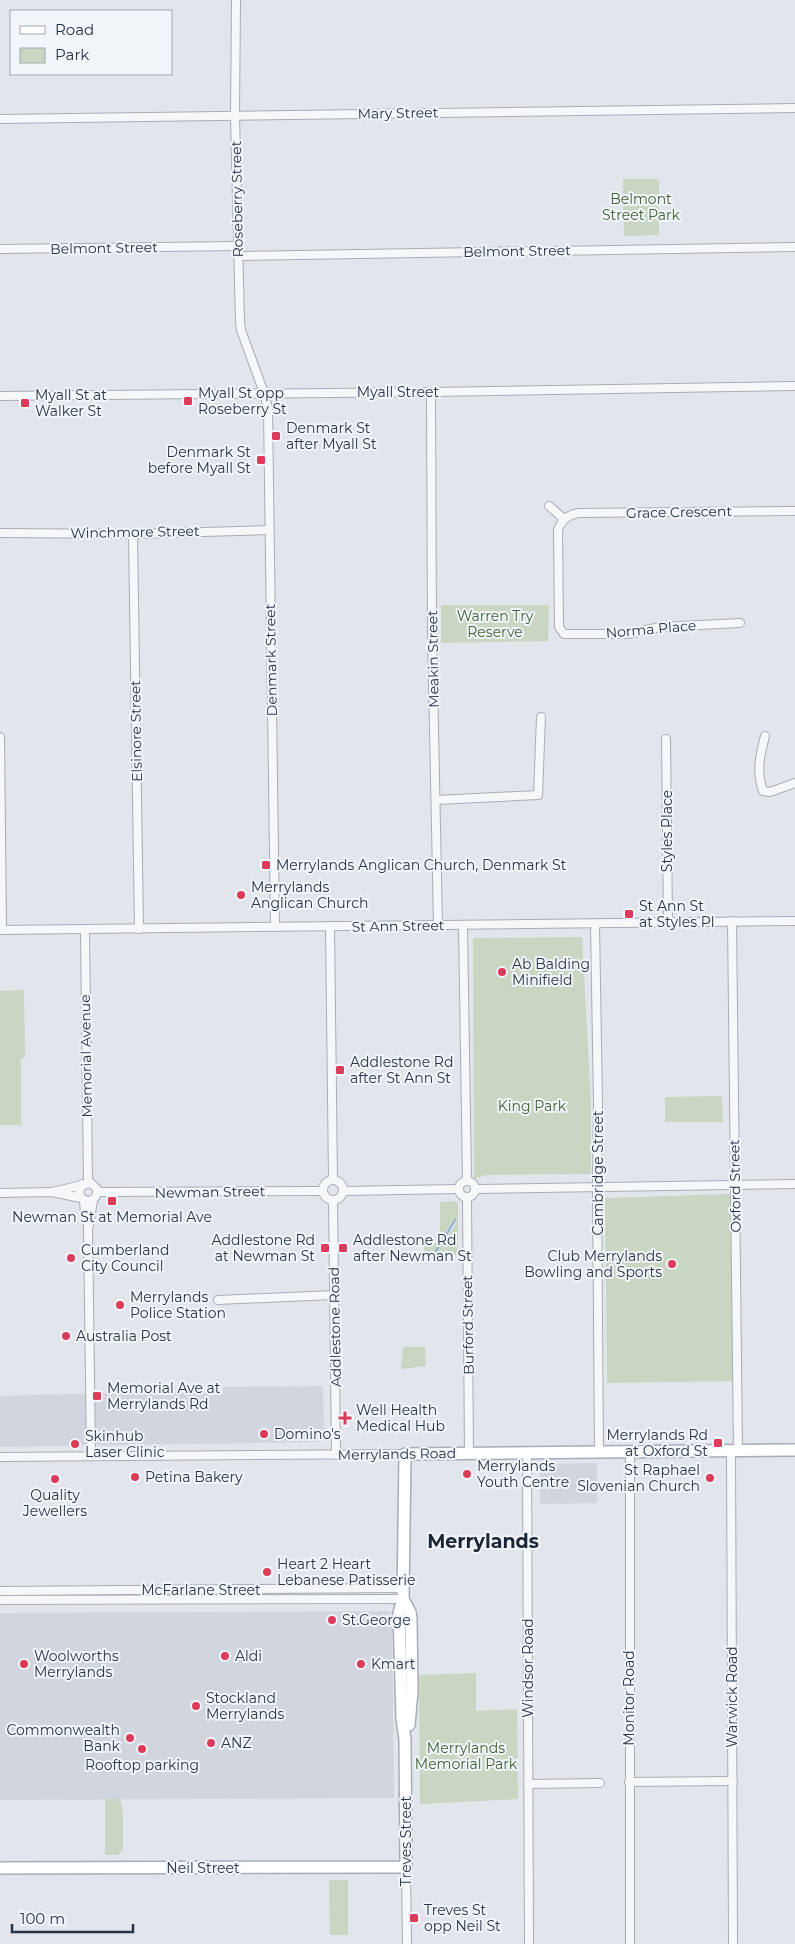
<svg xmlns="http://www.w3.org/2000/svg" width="795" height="1944" font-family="Montserrat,sans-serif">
  <rect width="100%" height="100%" fill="#e2e6ec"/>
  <!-- built -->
  <g fill="#d0d5de">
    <path d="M 323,1386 L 324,1440 L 320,1442 L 0,1447 L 0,1396 L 175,1391 L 176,1393 L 223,1393 L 223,1387 Z"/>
    <path d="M 597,1463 L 597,1503 L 540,1504 L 540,1467 L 544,1464 Z"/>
    <path d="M 389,1611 L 392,1614 L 394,1798 L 0,1800 L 0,1613 Z"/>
  </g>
  <!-- green -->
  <g fill="#c8d6c2">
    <path d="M 623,179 L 659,179 L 659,235 L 624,236 Z"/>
    <path d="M 441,605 L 549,605 L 548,641 L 441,643 Z"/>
    <path d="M 582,937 L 591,1104 L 591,1174 L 486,1175 L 474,1179 L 473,938 Z"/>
    <path d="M 24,990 L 25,1058 L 21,1058 L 21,1125 L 0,1125 L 0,991 Z"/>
    <path d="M 722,1096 L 723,1122 L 665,1122 L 665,1097 Z"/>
    <path d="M 730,1194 L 736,1381 L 607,1383 L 605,1198 Z"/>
    <path d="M 454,1201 L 458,1204 L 458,1255 L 436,1255 L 457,1222 L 453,1219 L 432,1255 L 424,1256 L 424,1243 L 436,1243 L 440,1239 L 440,1202 Z"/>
    <path d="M 403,1347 L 425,1347 L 426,1366 L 401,1369 Z"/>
    <path d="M 476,1673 L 476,1711 L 517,1709 L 518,1799 L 420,1804 L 419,1675 Z"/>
    <path d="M 105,1799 L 120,1799 L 123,1811 L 123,1850 L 118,1855 L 105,1855 Z"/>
    <path d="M 329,1880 L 348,1880 L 348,1935 L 330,1935 Z"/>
  </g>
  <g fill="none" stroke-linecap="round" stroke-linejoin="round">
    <!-- stream -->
    <path stroke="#9ab6cf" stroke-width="2.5" d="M 435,1253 L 455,1220"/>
    <!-- minor casing -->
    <g stroke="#a6adb7" stroke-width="10">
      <g id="minor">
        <path d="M 236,0 L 235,116 L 240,322 L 241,330 L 264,393 L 268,409 L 275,927"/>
        <path d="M 0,119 L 795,108"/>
        <path d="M 0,249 L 238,246"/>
        <path d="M 238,256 L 795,247"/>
        <path d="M 431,392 L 432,631 L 438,925"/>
        <path d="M 0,396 L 431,392 L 795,386"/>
        <path d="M 549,506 L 564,519"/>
        <path d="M 0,533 L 133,534 L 269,530"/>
        <path d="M 133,534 L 139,929"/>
        <path d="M 740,623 L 660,627 L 628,634 L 564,634 L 559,627 L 558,530 C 562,519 568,515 579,513 L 795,511"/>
        <path d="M 765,736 C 760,755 756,772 763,791 L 770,792 L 795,783"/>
        <path d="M 0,737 L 2,930"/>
        <path d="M 666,739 L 668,923"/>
        <path d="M 436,800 L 538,795 L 541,717"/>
        <path d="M 732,921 L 738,1450"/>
        <path d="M 595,924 L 598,1104 L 597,1180 L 599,1452"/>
        <path d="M 463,925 L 467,1180"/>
        <path d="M 330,926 L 333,1180"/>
        <path d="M 0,930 L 795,921"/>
        <path d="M 85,930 L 88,1182"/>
        <circle cx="333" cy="1190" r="10"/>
        <circle cx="467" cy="1189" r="8"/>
        <path d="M 476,1189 L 795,1184"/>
        <path d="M 343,1191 L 459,1189"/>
        <path d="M 52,1192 L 91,1183 L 97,1189 C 98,1199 90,1204 81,1198 L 79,1192 L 82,1184"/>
        <path d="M 98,1192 L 323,1191"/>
        <path d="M 0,1193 L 52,1192 L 81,1198"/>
        <path d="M 467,1197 L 469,1454"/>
        <path d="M 84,1200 L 85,1214 L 88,1226 L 91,1456"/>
        <path d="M 333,1200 L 336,1455"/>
        <path d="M 89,1225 L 93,1200"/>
        <path d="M 218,1300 L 334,1295"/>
        <path d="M 731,1450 L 733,1944"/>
        <path d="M 630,1451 L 630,1944"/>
        <path d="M 527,1453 L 529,1944"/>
        <path d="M 0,1457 L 405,1454"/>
        <path d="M 0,1591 L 403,1588"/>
        <path d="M 0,1600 L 403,1599"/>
        <path d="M 629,1782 L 733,1781"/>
        <path d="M 528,1784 L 600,1783"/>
        <path d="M 406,1867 L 407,1944"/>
      </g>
    </g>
    <!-- secondary casing -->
    <g stroke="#a6adb7" stroke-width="14">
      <g id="secondary">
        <path d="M 403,1599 L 410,1612 L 411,1620 L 412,1691 L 409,1725"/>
        <path d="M 0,1868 L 406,1867 L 405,1739 L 402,1719 L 399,1613 L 403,1599 L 405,1454 L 795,1450"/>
      </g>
    </g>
    <!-- minor -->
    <use href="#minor" stroke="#f5f7f9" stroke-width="8"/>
    <!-- secondary -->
    <use href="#secondary" stroke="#fff" stroke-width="11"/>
  </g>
  <!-- markers -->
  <g fill="#dc3c5a" stroke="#f2f5f9" stroke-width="2">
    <rect x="183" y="396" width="10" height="10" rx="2.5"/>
    <rect x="20" y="398" width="10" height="10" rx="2.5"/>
    <rect x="271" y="431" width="10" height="10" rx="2.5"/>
    <rect x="256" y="455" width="10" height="10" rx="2.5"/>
    <rect x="261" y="860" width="10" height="10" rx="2.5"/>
    <circle cx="241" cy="895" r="5"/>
    <rect x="624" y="909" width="10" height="10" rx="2.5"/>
    <circle cx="502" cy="972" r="5"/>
    <rect x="335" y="1065" width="10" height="10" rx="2.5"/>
    <rect x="107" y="1196" width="10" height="10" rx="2.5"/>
    <rect x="320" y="1243" width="10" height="10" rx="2.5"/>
    <rect x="338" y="1243" width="10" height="10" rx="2.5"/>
    <circle cx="71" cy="1258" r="5"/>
    <circle cx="672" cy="1264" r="5"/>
    <circle cx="120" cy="1305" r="5"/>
    <circle cx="66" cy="1336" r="5"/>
    <rect x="92" y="1391" width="10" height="10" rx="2.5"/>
    <path d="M342.5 1410.5h5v5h5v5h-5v5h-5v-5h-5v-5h5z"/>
    <circle cx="264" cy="1434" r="5"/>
    <rect x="713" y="1438" width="10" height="10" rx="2.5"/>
    <circle cx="75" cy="1444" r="5"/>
    <circle cx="467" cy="1474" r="5"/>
    <circle cx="135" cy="1477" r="5"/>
    <circle cx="710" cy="1478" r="5"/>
    <circle cx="55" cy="1479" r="5"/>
    <circle cx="267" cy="1572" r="5"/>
    <circle cx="332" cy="1620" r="5"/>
    <circle cx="225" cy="1656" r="5"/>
    <circle cx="24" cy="1664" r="5"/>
    <circle cx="361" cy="1664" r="5"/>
    <circle cx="196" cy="1706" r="5"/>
    <circle cx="130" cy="1738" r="5"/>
    <circle cx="211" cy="1743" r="5"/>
    <circle cx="142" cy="1749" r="5"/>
    <rect x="409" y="1913" width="10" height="10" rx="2.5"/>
  </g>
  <g text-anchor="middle" stroke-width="4" stroke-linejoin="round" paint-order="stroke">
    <!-- street labels -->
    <g font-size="14" fill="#283445" stroke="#f2f5f9">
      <text transform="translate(398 113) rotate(-1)" y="5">Mary Street</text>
      <text transform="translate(237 199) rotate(-91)" y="5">Roseberry Street</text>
      <text transform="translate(104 248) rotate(-1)" y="5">Belmont Street</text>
      <text transform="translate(517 251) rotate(-1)" y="5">Belmont Street</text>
      <text x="398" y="397">Myall Street</text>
      <text transform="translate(679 512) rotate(-1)" y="5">Grace Crescent</text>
      <text transform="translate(135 532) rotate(-1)" y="5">Winchmore Street</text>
      <text transform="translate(651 629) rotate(-5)" y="5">Norma Place</text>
      <text transform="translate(433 659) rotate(-91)" y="5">Meakin Street</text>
      <text transform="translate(271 660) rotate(-91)" y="5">Denmark Street</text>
      <text transform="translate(136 731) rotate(-91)" y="5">Elsinore Street</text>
      <text transform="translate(667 831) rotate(-90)" y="5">Styles Place</text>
      <text transform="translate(398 926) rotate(-1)" y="5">St Ann Street</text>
      <text transform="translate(86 1056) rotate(-91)" y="5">Memorial Avenue</text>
      <text transform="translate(598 1173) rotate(-90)" y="5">Cambridge Street</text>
      <text transform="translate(735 1186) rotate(-91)" y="5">Oxford Street</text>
      <text transform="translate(210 1192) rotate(-1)" y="5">Newman Street</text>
      <text transform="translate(468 1325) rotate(-91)" y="5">Burford Street</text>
      <text transform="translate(335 1327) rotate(-91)" y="5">Addlestone Road</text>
      <text transform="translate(397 1454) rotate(-1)" y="5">Merrylands Road</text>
      <text x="201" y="1595">McFarlane Street</text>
      <text transform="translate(528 1668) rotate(-90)" y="5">Windsor Road</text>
      <text transform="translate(732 1697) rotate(-90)" y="5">Warwick Road</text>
      <text transform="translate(629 1698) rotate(-90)" y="5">Monitor Road</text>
      <text transform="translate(406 1841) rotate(-90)" y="5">Treves Street</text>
      <text x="203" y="1873">Neil Street</text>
    </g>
    <!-- park labels -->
    <g font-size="14" fill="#3f6334" stroke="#f2f5f9">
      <text x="641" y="204">Belmont<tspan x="641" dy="16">Street Park</tspan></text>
      <text x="495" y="621">Warren Try<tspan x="495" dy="16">Reserve</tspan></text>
      <text x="532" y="1111">King Park</text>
      <text x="466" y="1753">Merrylands<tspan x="466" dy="16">Memorial Park</tspan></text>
    </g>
    <!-- poi labels -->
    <g font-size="14" fill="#283445" stroke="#f2f5f9" text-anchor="start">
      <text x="198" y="398">Myall St opp<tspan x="198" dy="16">Roseberry St</tspan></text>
      <text x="35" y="400">Myall St at<tspan x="35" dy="16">Walker St</tspan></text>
      <text x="286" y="433">Denmark St<tspan x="286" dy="16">after Myall St</tspan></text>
      <text x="251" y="457" text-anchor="end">Denmark St<tspan x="251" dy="16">before Myall St</tspan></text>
      <text x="276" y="870">Merrylands Anglican Church, Denmark St</text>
      <text x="251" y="892">Merrylands<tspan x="251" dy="16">Anglican Church</tspan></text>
      <text x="639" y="911">St Ann St<tspan x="639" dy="16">at Styles Pl</tspan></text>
      <text x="512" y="969">Ab Balding<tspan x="512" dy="16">Minifield</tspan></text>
      <text x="350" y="1067">Addlestone Rd<tspan x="350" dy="16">after St Ann St</tspan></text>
      <text x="112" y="1222" text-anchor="middle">Newman St at Memorial Ave</text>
      <text x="315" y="1245" text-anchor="end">Addlestone Rd<tspan x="315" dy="16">at Newman St</tspan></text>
      <text x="353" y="1245">Addlestone Rd<tspan x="353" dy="16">after Newman St</tspan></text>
      <text x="81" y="1255">Cumberland<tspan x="81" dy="16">City Council</tspan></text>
      <text x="662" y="1261" text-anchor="end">Club Merrylands<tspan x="662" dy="16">Bowling and Sports</tspan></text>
      <text x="130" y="1302">Merrylands<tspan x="130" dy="16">Police Station</tspan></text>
      <text x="76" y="1341">Australia Post</text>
      <text x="107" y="1393">Memorial Ave at<tspan x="107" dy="16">Merrylands Rd</tspan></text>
      <text x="356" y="1415">Well Health<tspan x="356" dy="16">Medical Hub</tspan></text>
      <text x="274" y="1439">Domino's</text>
      <text x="708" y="1440" text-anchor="end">Merrylands Rd<tspan x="708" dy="16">at Oxford St</tspan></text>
      <text x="85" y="1441">Skinhub<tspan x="85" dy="16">Laser Clinic</tspan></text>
      <text x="477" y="1471">Merrylands<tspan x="477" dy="16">Youth Centre</tspan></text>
      <text x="700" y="1475" text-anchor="end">St Raphael<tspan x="700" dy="16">Slovenian Church</tspan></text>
      <text x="145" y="1482">Petina Bakery</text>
      <text x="55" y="1500" text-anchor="middle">Quality<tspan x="55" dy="16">Jewellers</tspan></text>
      <text x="277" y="1569">Heart 2 Heart<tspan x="277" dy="16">Lebanese Patisserie</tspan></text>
      <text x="342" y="1625">St.George</text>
      <text x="34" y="1661">Woolworths<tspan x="34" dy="16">Merrylands</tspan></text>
      <text x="235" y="1661">Aldi</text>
      <text x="371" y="1669">Kmart</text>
      <text x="206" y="1703">Stockland<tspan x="206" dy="16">Merrylands</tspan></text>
      <text x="120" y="1735" text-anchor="end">Commonwealth<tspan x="120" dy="16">Bank</tspan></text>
      <text x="221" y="1748">ANZ</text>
      <text x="142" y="1770" text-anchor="middle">Rooftop parking</text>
      <text x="424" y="1915">Treves St<tspan x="424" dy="16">opp Neil St</tspan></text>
    </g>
    <!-- district labels -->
    <g font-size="19" font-weight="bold" fill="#1a2536" stroke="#f2f5f9">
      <text x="483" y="1548">Merrylands</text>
    </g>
  </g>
  <!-- legend -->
  <rect x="10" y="10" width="162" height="65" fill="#f2f5f9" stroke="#a1a8b1"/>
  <rect x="20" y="26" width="25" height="8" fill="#ffffff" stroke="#a1a8b1"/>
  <text x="55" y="35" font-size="15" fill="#283445">Road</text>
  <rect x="20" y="48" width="25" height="15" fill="#c8d6c2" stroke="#a1a8b1"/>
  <text x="55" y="60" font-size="15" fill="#283445">Park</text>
  <!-- scale -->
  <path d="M12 1924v8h121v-8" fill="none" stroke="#283445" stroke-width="2.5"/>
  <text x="20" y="1924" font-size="15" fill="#283445" stroke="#f2f5f9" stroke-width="4" paint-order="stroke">100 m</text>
</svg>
